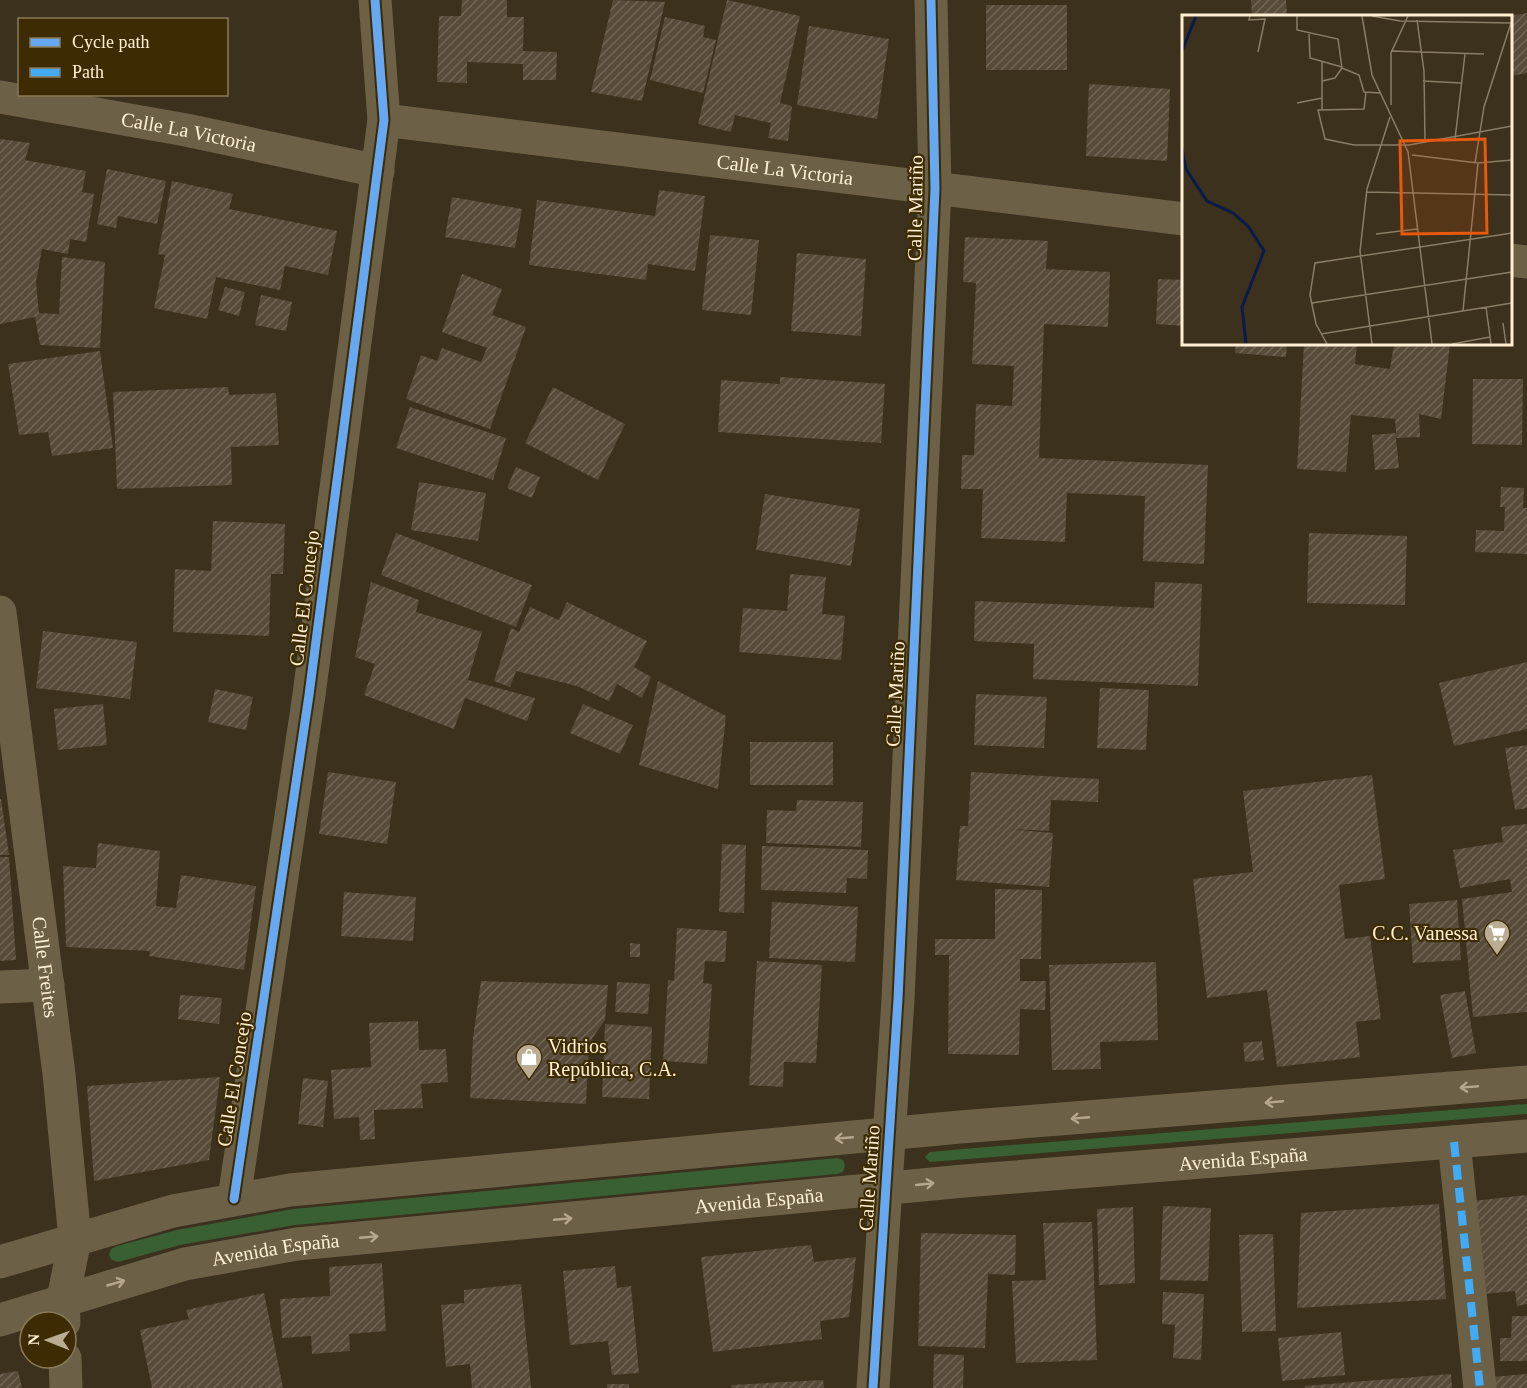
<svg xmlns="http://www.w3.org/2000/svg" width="1527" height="1388" font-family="'Times New Roman',serif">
  <defs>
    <pattern id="building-hatch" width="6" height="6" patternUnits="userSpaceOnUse" patternTransform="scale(1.5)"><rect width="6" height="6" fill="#584b39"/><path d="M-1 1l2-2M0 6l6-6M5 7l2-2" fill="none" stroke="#716555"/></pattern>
  </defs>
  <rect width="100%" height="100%" fill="#3b311c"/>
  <!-- grass -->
  <g fill="#396032">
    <path d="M 1527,1104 L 1527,1114 L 930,1162 L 925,1157 L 930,1152 L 962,1149 Z"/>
    <path d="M 837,1158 L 843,1160 L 845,1166 L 843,1172 L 837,1174 L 295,1225 L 180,1245 L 118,1262 L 112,1260 L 109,1255 L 111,1249 L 117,1246 L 177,1230 L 293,1209 Z"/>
  </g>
  <!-- building -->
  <g fill="url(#building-hatch)">
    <path d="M 462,0 L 507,0 L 507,17 L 524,17 L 523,51 L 557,52 L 556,80 L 523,80 L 523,64 L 467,62 L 467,83 L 437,82 L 439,16 L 461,16 Z"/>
    <path d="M 613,0 L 665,2 L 642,101 L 591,92 Z"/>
    <path d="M 727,0 L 800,16 L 780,103 L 792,106 L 788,141 L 768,138 L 771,123 L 735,115 L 731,132 L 698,124 Z"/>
    <path d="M 1251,0 L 1286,0 L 1287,16 L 1252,16 Z"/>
    <rect x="986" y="5" width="81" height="65"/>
    <path d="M 1527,13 L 1527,73 L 1510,76 L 1510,16 Z"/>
    <path d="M 665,17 L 705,26 L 703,37 L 716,40 L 703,93 L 650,80 Z"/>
    <path d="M 809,26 L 889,39 L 877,119 L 797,105 Z"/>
    <path d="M 1089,84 L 1170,89 L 1167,161 L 1086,156 Z"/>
    <path d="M 0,139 L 30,143 L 25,160 L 86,171 L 82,192 L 94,194 L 86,242 L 70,239 L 68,254 L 42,249 L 36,282 L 39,313 L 59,314 L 62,257 L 105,262 L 100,348 L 40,345 L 35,317 L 0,324 Z"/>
    <path d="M 107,169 L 166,181 L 157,224 L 118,216 L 116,228 L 97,224 Z"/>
    <path d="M 172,181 L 233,194 L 229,209 L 337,231 L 328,275 L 285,266 L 280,290 L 216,277 L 207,319 L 154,308 L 165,255 L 158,254 Z"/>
    <path d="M 659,190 L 705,196 L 695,271 L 648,264 L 646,280 L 529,265 L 537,200 L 655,216 Z"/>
    <path d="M 452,197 L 522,209 L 515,248 L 445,237 Z"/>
    <path d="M 710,235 L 759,240 L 751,315 L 702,310 Z"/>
    <path d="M 965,237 L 1048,241 L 1046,269 L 1110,272 L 1108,327 L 1044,324 L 1039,458 L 1208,465 L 1204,564 L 1143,561 L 1145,496 L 1067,493 L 1065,542 L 981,538 L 983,489 L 961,489 L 962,455 L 974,455 L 976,404 L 1012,406 L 1014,366 L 972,364 L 976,283 L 963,282 Z"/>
    <path d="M 797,253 L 866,259 L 861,336 L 791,331 Z"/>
    <path d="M 462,274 L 502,289 L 492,315 L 526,327 L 490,429 L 406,399 L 421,355 L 437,361 L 442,348 L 481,362 L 487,348 L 442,332 Z"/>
    <path d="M 1158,279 L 1184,280 L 1184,326 L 1156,324 Z"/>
    <path d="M 225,287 L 245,292 L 239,316 L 218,310 Z"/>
    <path d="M 261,295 L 292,302 L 286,331 L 255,325 Z"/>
    <path d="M 1236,344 L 1287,344 L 1286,357 L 1235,353 Z"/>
    <path d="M 1304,344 L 1357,344 L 1355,364 L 1390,369 L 1394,344 L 1450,344 L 1441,419 L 1419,414 L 1420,437 L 1396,438 L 1399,468 L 1375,470 L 1372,435 L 1396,433 L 1395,419 L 1351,415 L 1346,472 L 1297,469 Z"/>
    <path d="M 100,351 L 113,448 L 52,456 L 48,432 L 19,435 L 8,364 Z"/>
    <path d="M 780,377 L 885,384 L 881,443 L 718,432 L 721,380 L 780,384 Z"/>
    <path d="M 1473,379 L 1523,379 L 1522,445 L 1472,444 Z"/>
    <path d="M 228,387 L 229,395 L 276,393 L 279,445 L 231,447 L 232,485 L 117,489 L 113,392 Z"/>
    <path d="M 553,387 L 625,424 L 598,480 L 525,443 Z"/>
    <path d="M 410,407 L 506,438 L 493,480 L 396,448 Z"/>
    <path d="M 516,467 L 540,477 L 532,498 L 507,488 Z"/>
    <path d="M 419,482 L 486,493 L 478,541 L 411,530 Z"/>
    <path d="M 1501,487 L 1524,488 L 1523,508 L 1527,508 L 1527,554 L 1475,552 L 1476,530 L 1504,531 L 1505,507 L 1500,507 Z"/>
    <path d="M 765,494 L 860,509 L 851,566 L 756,550 Z"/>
    <path d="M 213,521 L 285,524 L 283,574 L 271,574 L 269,636 L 173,632 L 175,569 L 211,571 Z"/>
    <path d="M 396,533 L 532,585 L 516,627 L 381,575 Z"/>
    <path d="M 1309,533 L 1407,536 L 1405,605 L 1307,603 Z"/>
    <path d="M 790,574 L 826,577 L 822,614 L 845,616 L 841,660 L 739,652 L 743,608 L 787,611 Z"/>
    <path d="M 371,582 L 419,600 L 416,612 L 482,632 L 468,680 L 535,698 L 527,721 L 465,698 L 454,729 L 364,695 L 375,664 L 355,657 Z"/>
    <path d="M 1155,582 L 1202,584 L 1198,686 L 1033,679 L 1034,644 L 974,641 L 975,601 L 1154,608 Z"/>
    <path d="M 567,602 L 647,641 L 634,667 L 651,677 L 642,698 L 617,684 L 609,701 L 577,686 L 516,671 L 510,687 L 494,681 L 511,628 L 519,632 L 530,607 L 559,620 Z"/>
    <path d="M 43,631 L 137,642 L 130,699 L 36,688 Z"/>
    <path d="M 1527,662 L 1527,729 L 1454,746 L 1439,683 Z"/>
    <path d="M 658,681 L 726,716 L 718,789 L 639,765 Z"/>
    <path d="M 1100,688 L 1149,690 L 1146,750 L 1097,748 Z"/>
    <path d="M 215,689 L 253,697 L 246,730 L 208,722 Z"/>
    <path d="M 976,694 L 1047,697 L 1044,748 L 974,745 Z"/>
    <path d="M 103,704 L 107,745 L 58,750 L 54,709 Z"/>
    <path d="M 583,704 L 633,725 L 620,754 L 570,733 Z"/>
    <rect x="750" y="742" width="83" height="43"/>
    <path d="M 1527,745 L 1527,808 L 1515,810 L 1505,748 Z"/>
    <path d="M 328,772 L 396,782 L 387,844 L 319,834 Z"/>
    <path d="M 971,772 L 1099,779 L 1098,802 L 1051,800 L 1049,831 L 1009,829 L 1053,833 L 1049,887 L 956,880 L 960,826 L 968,826 Z"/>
    <path d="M 1372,775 L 1385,879 L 1339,885 L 1345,939 L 1370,936 L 1381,1019 L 1356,1022 L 1360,1057 L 1277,1067 L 1267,990 L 1207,998 L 1193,879 L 1253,872 L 1243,791 Z"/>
    <path d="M 0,799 L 1,799 L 9,855 L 0,855 Z"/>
    <path d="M 797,800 L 863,802 L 861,847 L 766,843 L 767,810 L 796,811 Z"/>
    <path d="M 1527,824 L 1527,1012 L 1473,1017 L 1462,899 L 1512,892 L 1510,879 L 1460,888 L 1453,850 L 1503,842 L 1501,827 Z"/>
    <path d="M 98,843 L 160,851 L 156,906 L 176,908 L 181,875 L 256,886 L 244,970 L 149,956 L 150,951 L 66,947 L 63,866 L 96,868 Z"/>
    <path d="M 722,844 L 746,845 L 744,913 L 719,912 Z"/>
    <path d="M 762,846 L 868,850 L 867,879 L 847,878 L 846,893 L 761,890 Z"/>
    <path d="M 0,857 L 9,857 L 16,960 L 0,961 Z"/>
    <path d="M 995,889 L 1042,890 L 1041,959 L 1020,959 L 1020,981 L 1046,981 L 1045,1010 L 1020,1009 L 1019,1055 L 948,1054 L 949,955 L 935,955 L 935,939 L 995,939 Z"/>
    <path d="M 344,892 L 416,897 L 413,941 L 341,936 Z"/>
    <path d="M 1457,900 L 1461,960 L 1413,963 L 1409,904 Z"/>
    <path d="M 772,902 L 858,907 L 855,962 L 769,958 Z"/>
    <path d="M 677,928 L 727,931 L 725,962 L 705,961 L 703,983 L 712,984 L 707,1064 L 663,1061 L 668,980 L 674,981 Z"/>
    <path d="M 630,943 L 640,944 L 640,957 L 630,957 Z"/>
    <path d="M 757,961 L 822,965 L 816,1063 L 784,1062 L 783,1087 L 749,1085 Z"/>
    <path d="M 1156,962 L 1158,1040 L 1100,1042 L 1101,1069 L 1052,1070 L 1049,965 Z"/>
    <path d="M 481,981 L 608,985 L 605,1020 L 589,1043 L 586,1104 L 470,1098 L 473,1038 Z"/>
    <path d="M 617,982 L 650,984 L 648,1014 L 615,1012 Z"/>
    <path d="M 1465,991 L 1476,1053 L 1452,1058 L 1440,995 Z"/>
    <path d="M 180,995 L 222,998 L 219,1024 L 178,1019 Z"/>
    <path d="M 418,1021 L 419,1050 L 446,1049 L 448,1082 L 421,1084 L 423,1108 L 374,1110 L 375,1139 L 360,1140 L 359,1117 L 334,1119 L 331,1070 L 371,1067 L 369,1023 Z"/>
    <path d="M 605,1024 L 652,1027 L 649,1099 L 602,1097 Z"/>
    <path d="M 1262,1041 L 1264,1060 L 1245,1062 L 1243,1043 Z"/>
    <path d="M 220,1077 L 209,1160 L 94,1181 L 87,1086 Z"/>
    <path d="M 303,1078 L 328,1081 L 323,1127 L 298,1124 Z"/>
    <path d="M 1527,1195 L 1527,1304 L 1517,1306 L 1515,1291 L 1484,1294 L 1473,1201 Z"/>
    <path d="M 1439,1204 L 1446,1299 L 1297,1308 L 1301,1213 Z"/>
    <path d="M 1163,1206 L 1211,1208 L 1208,1281 L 1160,1280 Z"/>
    <path d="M 1133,1207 L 1135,1283 L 1099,1285 L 1097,1209 Z"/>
    <path d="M 1092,1222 L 1097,1360 L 1016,1363 L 1012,1281 L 1046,1280 L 1043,1223 Z"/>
    <path d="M 921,1233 L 1016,1235 L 1015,1275 L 988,1274 L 985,1348 L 918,1346 Z"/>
    <path d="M 1273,1234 L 1276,1331 L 1242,1332 L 1239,1235 Z"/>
    <path d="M 811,1245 L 814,1262 L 856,1257 L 849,1317 L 820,1321 L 822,1339 L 713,1352 L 701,1257 Z"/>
    <path d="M 382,1263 L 386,1331 L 349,1334 L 350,1351 L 312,1354 L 311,1336 L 282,1338 L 280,1299 L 330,1296 L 329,1267 Z"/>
    <path d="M 615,1266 L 617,1288 L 631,1286 L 639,1373 L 612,1375 L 608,1341 L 570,1345 L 563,1271 Z"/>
    <path d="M 521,1284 L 531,1388 L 472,1388 L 470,1364 L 446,1367 L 441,1305 L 464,1303 L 464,1290 Z"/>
    <path d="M 1163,1292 L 1204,1294 L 1201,1360 L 1173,1358 L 1175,1325 L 1162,1324 Z"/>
    <path d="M 264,1293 L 283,1388 L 152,1388 L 140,1330 L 189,1319 L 186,1310 Z"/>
    <path d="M 1512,1316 L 1527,1316 L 1527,1361 L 1500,1361 L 1500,1338 L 1511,1338 Z"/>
    <path d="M 1341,1332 L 1345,1375 L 1282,1381 L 1278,1338 Z"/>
    <path d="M 934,1354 L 964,1355 L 963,1388 L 933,1388 Z"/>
    <path d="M 18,1371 L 22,1388 L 0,1388 L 0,1374 Z"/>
    <path d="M 1451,1374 L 1452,1388 L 1305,1388 L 1305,1386 Z"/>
    <path d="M 1527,1374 L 1527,1388 L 1492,1388 L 1492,1377 Z"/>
    <path d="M 823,1380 L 824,1388 L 732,1388 L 731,1385 Z"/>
    <rect x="607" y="1384" width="22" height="4"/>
  </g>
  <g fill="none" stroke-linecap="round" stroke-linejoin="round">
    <!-- street -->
    <g stroke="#6c6047" stroke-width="33">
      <path id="s1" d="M 0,97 L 186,130 L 378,171"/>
      <path id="s2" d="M 384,120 L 1184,219"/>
      <path d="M 1510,260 L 1527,262"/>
      <path id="s3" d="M 0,612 L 59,1074 L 75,1239 L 63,1299 L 64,1322"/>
      <path d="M 0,987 L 48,985"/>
      <path d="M 1454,1142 L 1480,1388"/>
      <path d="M 234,1199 L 309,695 L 384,120 L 375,0"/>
      <path d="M 65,1358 L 66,1388"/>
      <path d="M 873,1388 L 898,999 L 935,189 L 931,0"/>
    </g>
    <!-- secondary -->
    <g stroke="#6c6047" stroke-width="33">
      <path d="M 0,1262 L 173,1211 L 290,1190 L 960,1127 L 1527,1082"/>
      <path id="s4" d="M 0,1320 L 185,1264 L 297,1244 L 964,1181 L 1527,1136"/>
    </g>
    <!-- quiet -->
    <path stroke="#42abf6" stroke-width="8" stroke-dasharray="15 8" stroke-linecap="butt" d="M 1454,1142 L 1480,1388"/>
    <!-- cycleway casing -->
    <g stroke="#3d2b03" stroke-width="13">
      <g id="cycleway">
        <path d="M 234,1199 L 309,695 L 384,120 L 375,0"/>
        <path d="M 873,1388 L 898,999 L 935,189 L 931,0"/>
      </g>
    </g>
    <!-- cycleway -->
    <use href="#cycleway" stroke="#66a8f1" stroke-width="9"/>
  </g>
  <!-- one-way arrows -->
  <defs><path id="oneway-shaft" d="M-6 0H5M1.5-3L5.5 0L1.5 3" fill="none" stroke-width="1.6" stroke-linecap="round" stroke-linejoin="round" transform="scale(1.5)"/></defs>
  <g stroke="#b6a88e">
    <use href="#oneway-shaft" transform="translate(1469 1087) rotate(175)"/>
    <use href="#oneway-shaft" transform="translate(1274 1102) rotate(175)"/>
    <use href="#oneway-shaft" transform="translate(1080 1118) rotate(175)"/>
    <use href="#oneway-shaft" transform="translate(844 1138) rotate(175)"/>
    <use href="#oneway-shaft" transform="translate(925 1184) rotate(-6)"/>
    <use href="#oneway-shaft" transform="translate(563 1219) rotate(-5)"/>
    <use href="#oneway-shaft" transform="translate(369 1237) rotate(-5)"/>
    <use href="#oneway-shaft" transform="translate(116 1283) rotate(-16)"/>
  </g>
  <!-- icons -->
  <defs>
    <g id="supermarket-pin" transform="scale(1.35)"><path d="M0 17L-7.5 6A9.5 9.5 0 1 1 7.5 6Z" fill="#baad94" stroke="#3d2b03"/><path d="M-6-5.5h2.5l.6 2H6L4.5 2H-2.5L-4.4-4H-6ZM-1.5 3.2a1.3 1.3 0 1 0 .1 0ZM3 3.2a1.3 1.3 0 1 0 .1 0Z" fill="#fff"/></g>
    <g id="shop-pin" transform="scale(1.35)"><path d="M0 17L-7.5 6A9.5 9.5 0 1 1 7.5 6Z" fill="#baad94" stroke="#3d2b03"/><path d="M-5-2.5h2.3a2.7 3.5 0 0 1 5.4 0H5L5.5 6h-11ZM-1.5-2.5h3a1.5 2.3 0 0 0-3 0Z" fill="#fff"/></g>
  </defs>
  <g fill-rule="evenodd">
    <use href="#supermarket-pin" x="1497" y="933"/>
    <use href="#shop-pin" x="529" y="1057"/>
  </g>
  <g text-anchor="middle" stroke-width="4.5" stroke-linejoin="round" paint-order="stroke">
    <!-- street labels -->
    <g font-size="20" fill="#fff0d4" stroke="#3d2b03">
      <text dy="7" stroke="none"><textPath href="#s1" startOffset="192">Calle La Victoria</textPath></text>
      <text dy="7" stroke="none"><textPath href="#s2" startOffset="404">Calle La Victoria</textPath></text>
      <text transform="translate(915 208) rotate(-89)" y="7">Calle Mariño</text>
      <text transform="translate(304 598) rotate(-83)" y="7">Calle El Concejo</text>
      <text transform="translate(895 694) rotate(-87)" y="7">Calle Mariño</text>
      <text dy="7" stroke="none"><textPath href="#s3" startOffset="358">Calle Freites</textPath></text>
      <text transform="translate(234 1079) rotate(-81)" y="7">Calle El Concejo</text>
      <text dy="7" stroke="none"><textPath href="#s4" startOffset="1257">Avenida España</textPath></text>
      <text transform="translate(869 1178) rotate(-86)" y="7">Calle Mariño</text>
      <text dy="7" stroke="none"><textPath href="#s4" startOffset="771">Avenida España</textPath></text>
      <text dy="7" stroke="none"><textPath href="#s4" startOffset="285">Avenida España</textPath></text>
    </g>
    <!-- poi labels -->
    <g font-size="20" fill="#fff0d4" stroke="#3d2b03" text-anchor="end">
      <text x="1478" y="940">C.C. Vanessa</text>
      <text x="548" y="1053" text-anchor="start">Vidrios<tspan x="548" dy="23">República, C.A.</tspan></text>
    </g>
  </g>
  <!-- overview -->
  <g transform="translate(1182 15)">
    <rect width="330" height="330" fill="#3b311c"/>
    <path fill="none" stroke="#081b4a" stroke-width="3" d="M 0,36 L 14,1M 0,133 L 4,154 L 25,186 L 51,198 L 66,211 L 82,236 L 60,292 L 64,329"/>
    <path fill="none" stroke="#897d66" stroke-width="1.5" d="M 68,1 L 67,5 L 83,4 L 76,37M 115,1 L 115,15 L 156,24 L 160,53 L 153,63 L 140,66M 180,1 L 190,60 L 226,137 L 250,329M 190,1 L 218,6 L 330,8M 235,5 L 242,56 L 243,128M 127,19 L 128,43 L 160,52M 209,36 L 302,39M 140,47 L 140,95M 160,53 L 177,60 L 182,77 L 198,78M 241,66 L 279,68M 184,77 L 182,94 L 136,95 L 143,124 L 172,130 L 227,130 L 330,111M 115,88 L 140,83M 209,90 L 209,38 L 226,1M 273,124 L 283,39M 230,140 L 296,148 L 330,145M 293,148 L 302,92 L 329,8M 185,177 L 330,180M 194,219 L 235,214M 130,288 L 330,257M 304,292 L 309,329M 281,296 L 296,148M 321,308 L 324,329M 139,319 L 330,288M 145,329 L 134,309 L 128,280 L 133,248 L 330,218M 190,329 L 178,236 L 185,174 L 208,102M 270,329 L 308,322"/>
    <path fill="#e8590c" fill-opacity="0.15" stroke="#e8590c" stroke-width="3" d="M 303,124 L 305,218 L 220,219 L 218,126 Z"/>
    <rect width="330" height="330" fill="none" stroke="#fff0d4" stroke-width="3"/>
  </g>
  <!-- legend -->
  <rect x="18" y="18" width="210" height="78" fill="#3d2b03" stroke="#8b7a57" stroke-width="1.5"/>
  <rect x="30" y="38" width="30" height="9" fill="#66a8f1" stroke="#8b7a57" stroke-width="1.5"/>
  <text x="72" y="48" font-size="18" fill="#fff0d4">Cycle path</text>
  <rect x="30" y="68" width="30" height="9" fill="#42abf6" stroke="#8b7a57" stroke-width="1.5"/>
  <text x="72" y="78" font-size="18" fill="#fff0d4">Path</text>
  <!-- north arrow -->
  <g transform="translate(48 1340) rotate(271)"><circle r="28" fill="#3d2b03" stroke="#8b7a57" stroke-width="1.5"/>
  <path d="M0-4.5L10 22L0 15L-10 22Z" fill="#baad94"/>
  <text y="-9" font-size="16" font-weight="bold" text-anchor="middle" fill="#fff0d4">N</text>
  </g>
</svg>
